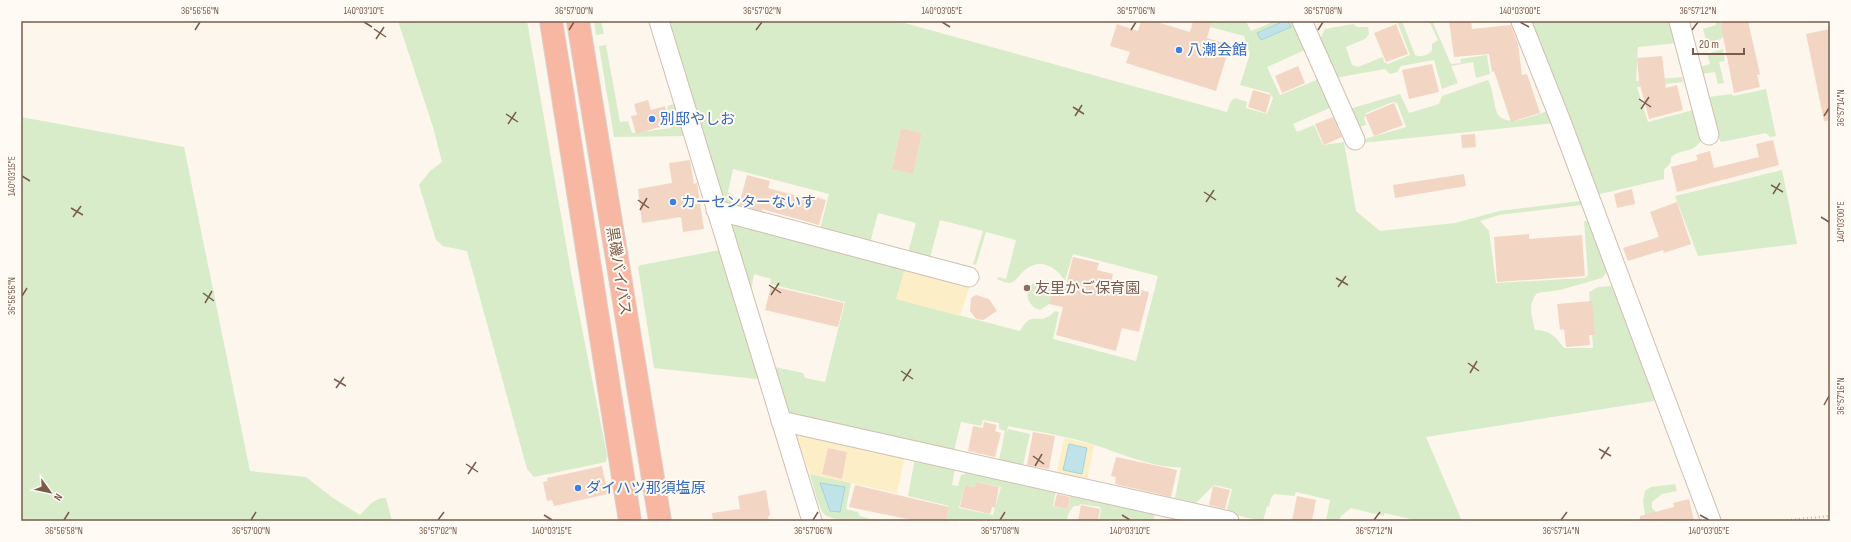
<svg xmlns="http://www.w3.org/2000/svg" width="1851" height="542" font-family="'Sofia Sans Condensed','Noto Sans JP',sans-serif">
  <rect width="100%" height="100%" fill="#fdf6ec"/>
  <!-- green -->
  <g fill="#d8ecc9" fill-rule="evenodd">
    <path d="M 398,21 L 527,21 L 572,278 L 607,455 L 606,462 L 534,477 L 527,469 L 467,251 L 443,246 L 436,240 L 419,185 L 430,171 L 442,162 L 433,127 Z"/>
    <path d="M 594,21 L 601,21 L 604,34 L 596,35 Z"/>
    <path d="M 668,21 L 897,21 L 1227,112 L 1231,101 L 1235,98 L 1247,102 L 1246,108 L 1267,114 L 1273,98 L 1270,93 L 1240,85 L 1250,54 L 1244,36 L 1210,27 L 1212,21 L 1246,21 L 1251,31 L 1275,21 L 1284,21 L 1258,33 L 1261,40 L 1291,26 L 1288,21 L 1295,21 L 1307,49 L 1267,67 L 1280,95 L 1319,79 L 1332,107 L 1293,124 L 1297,132 L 1314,125 L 1323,145 L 1344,142 L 1356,211 L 1380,231 L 1455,223 L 1499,211 L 1580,201 L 1582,205 L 1499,215 L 1480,221 L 1489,231 L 1496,283 L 1585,278 L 1588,275 L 1584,221 L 1589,221 L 1607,272 L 1602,278 L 1560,290 L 1537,293 C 1527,306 1532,315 1535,330 C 1550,330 1555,336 1564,348 L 1593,348 L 1589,292 L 1598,287 L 1613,286 L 1658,394 L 1654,401 L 1426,437 L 1462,521 L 1420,521 L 1384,513 L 1384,516 L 1351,508 L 1341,516 L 1339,521 L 1326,521 L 1330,500 L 1296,492 L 1294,496 L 1274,494 L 1271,498 L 1269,507 L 1267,506 L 1263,521 L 1226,513 L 1232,489 L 1214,485 L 1196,503 L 1175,498 L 1181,467 C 1157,469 1119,453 1095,445 C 1067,436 1037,432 1008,426 L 1006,439 L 1008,429 L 1030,434 L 1023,465 L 999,460 L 1005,431 L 999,429 L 999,423 L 983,420 L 981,426 L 961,422 L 954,451 L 796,416 L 788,411 L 775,367 L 803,373 L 805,378 L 825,382 L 845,302 L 770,284 L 771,279 L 754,274 L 751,290 L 730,228 L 734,224 L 905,268 L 897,299 L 1020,331 C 1033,307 1038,329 1055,311 L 1059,312 L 1053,339 L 1136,361 L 1158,276 L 1073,254 L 1065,281 C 1056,267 1041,258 1026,269 C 1020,273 1016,283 1009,283 C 1005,283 1000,280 997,279 L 998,277 L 1006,279 L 1016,240 L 986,232 L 976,265 L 973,264 L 983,231 L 940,220 L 930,258 L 908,253 L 916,223 L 878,213 L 870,243 L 820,229 L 829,194 L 733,169 L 728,192 L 737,199 L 736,208 L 723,202 ZM 901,128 L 922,133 L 913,173 L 892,169 Z"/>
    <path d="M 1397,21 L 1402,21 L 1415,55 C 1422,58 1427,55 1432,51 L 1432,44 L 1438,40 L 1429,21 L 1443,21 L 1433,23 L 1451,64 L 1461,63 L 1460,59 L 1487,55 L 1490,74 L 1476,78 L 1473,62 L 1451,66 L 1458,83 L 1442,89 L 1434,60 L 1401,66 L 1397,72 L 1390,74 L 1385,69 L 1335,78 L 1320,39 L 1325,29 L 1353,24 L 1357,27 L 1368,27 L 1369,34 L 1365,39 L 1346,47 L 1352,65 L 1358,67 L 1383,57 L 1384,62 L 1388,64 L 1410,55 Z"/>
    <path d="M 1524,21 L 1671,21 L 1677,43 L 1638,47 L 1636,81 L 1682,77 L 1683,82 L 1637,87 L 1648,122 L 1693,110 L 1702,139 C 1693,154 1683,148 1671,157 L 1671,162 L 1664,170 L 1664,179 L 1596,195 Z"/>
    <path d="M 1716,21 L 1719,21 L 1724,34 L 1721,39 L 1707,43 L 1703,29 L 1716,25 Z"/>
    <path d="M 606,45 L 620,122 L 628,121 L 632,133 L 671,128 L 667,106 L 674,104 L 684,136 L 614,137 L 599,46 Z"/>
    <path d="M 1723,49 L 1725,61 L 1719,62 L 1724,83 L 1718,84 L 1715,72 L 1701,74 L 1700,67 L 1710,64 L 1707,54 Z"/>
    <path d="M 1488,80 C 1493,89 1493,100 1496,110 C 1502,131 1534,115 1548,111 L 1555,123 L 1362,143 L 1361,140 L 1406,127 L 1397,103 L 1393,102 L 1366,113 L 1364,118 L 1366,125 L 1356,128 L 1349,109 L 1400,94 L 1409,113 L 1439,104 L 1442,96 Z"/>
    <path d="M 1766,89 L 1776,136 L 1770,137 L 1766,133 L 1721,142 L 1717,135 L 1708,97 L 1732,94 L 1733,96 Z"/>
    <path d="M 21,117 L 184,147 L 250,471 L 306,477 L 333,498 L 360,515 C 368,507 374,497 386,498 L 392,521 L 21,521 Z"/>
    <path d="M 1782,170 L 1797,244 L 1698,256 L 1675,196 Z"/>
    <path d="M 720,250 L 760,377 L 756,379 L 654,368 L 638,267 L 641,265 Z"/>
    <path d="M 1039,281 L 1044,281 L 1053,289 L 1049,304 L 1040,310 C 1025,306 1022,285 1039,281 Z"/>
    <path d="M 915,458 L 955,469 L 952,485 L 958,486 L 961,475 L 973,471 L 1056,490 L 1053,506 L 1068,509 L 1071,494 L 1155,513 L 1153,521 L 1099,521 L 1101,510 L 1100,507 L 1081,504 L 1078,506 L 1074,506 C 1069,511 1068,514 1067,521 L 946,521 L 949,506 L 908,496 ZM 977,482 L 1001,487 L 993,515 L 959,508 L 965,485 L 975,487 Z"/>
    <path d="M 810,474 L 851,483 L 846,509 L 858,512 L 860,516 L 879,521 C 866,521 832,523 823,513 C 819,508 812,482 810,474 Z"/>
    <path d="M 1675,484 L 1677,491 L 1662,494 L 1652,502 L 1652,508 L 1657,513 L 1646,521 L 1643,501 L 1645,491 L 1651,487 Z"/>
  </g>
  <!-- sand -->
  <g fill="#fcefc7" fill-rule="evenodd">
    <path d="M 905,268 L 952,279 L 956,285 L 969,288 L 960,316 L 896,299 Z"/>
    <path d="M 795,433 L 905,455 L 897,493 L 810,474 ZM 828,448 L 847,452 L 842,478 L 822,474 Z"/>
    <path d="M 1064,438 L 1094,445 L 1087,481 L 1056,475 Z"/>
  </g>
  <!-- water -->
  <g fill="#bfe3e8" stroke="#a5d3da">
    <path d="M 1284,21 L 1288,21 L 1291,27 L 1261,40 L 1257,33 Z"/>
    <path d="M 1069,444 L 1087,448 L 1082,474 L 1063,470 Z"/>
    <path d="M 820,483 L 845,487 L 840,512 L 830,511 Z"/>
  </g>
  <!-- building -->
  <g fill="#f3d5c3">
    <path d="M 1141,21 L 1153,21 L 1190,32 L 1193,21 L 1212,21 L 1207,38 L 1230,45 L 1216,91 L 1126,63 L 1130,52 L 1110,46 L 1117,24 L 1138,31 Z"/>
    <path d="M 1449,21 L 1471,21 L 1472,29 L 1511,25 L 1518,44 L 1522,75 L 1527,74 L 1540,113 L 1511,122 L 1494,71 L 1492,72 L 1489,54 L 1454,57 Z"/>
    <path d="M 1720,21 L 1748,21 L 1760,74 L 1757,75 L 1760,87 L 1734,93 Z"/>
    <path d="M 1396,24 L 1408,54 L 1386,62 L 1374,33 Z"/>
    <path d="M 1830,29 L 1830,120 L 1824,121 L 1806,34 Z"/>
    <path d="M 1662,56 L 1666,88 L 1677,85 L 1683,110 L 1649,119 L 1639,81 L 1637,58 Z"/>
    <path d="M 1432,64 L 1439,92 L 1409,99 L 1402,70 Z"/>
    <path d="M 1298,66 L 1305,83 L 1282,93 L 1275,76 Z"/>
    <path d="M 1253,90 L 1271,95 L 1266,113 L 1248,107 Z"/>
    <path d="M 648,100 L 651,110 L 665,106 L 669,120 L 665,121 L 666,125 L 636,134 L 631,116 L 637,115 L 634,104 Z"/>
    <path d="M 1394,103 L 1403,125 L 1374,136 L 1365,115 Z"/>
    <path d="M 1333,117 L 1342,137 L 1324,145 L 1315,124 Z"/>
    <path d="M 901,128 L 922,133 L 913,174 L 892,169 Z"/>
    <path d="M 1475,134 L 1476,147 L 1462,148 L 1461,135 Z"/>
    <path d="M 1773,140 L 1779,165 L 1677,192 L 1671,167 L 1698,160 L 1696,155 L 1710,151 L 1714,168 L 1759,157 L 1756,144 Z"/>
    <path d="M 690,160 L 694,184 L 697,183 L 704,229 L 683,232 L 681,217 L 642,223 L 638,189 L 672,183 L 669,163 Z"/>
    <path d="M 1464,174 L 1466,186 L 1395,198 L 1393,185 Z"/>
    <path d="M 747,175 L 770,181 L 768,188 L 809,199 L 810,195 L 826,200 L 819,225 L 762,209 L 762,211 L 739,205 Z"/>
    <path d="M 1632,189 L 1635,204 L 1617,208 L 1614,194 Z"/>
    <path d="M 1677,202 L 1691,244 L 1664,253 L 1663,250 L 1628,261 L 1623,248 L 1659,237 L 1650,212 Z"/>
    <path d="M 1529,234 L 1529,239 L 1582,235 L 1585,276 L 1497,282 L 1494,237 Z"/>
    <path d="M 1073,257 L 1099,263 L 1097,270 L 1113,274 L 1111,283 L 1149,292 L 1139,332 L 1122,328 L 1116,351 L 1056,335 L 1063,307 L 1049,304 L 1053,289 L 1064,293 Z"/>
    <path d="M 771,286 L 844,303 L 838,327 L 765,310 Z"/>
    <path d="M 976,295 L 989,299 L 997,311 L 983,320 L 976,319 L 970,311 L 971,298 Z"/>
    <path d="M 1592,301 L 1595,335 L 1589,335 L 1590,345 L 1566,347 L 1564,329 L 1560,330 L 1557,304 Z"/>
    <path d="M 984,422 L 997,425 L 995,431 L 1001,433 L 995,457 L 968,451 L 973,426 L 983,428 Z"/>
    <path d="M 1033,432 L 1055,436 L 1049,469 L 1027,465 Z"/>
    <path d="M 828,448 L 847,452 L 842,479 L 822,474 Z"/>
    <path d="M 1116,457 L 1177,470 L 1171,497 L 1115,484 L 1116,477 L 1111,476 Z"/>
    <path d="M 602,466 L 608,494 L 554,506 L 552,500 L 547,501 L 543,482 L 548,481 L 547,478 Z"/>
    <path d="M 976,482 L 999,487 L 995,508 L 992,507 L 990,514 L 960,507 L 965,485 L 975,487 Z"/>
    <path d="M 855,485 L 949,507 L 946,521 L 917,521 L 849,507 Z"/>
    <path d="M 1213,486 L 1230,490 L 1225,509 L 1209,505 Z"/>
    <path d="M 766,490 L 770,515 L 768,517 L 769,521 L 713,521 L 712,513 L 740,509 L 738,496 Z"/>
    <path d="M 1057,494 L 1070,497 L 1068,509 L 1054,506 Z"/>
    <path d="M 1297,496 L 1316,500 L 1312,521 L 1292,521 Z"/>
    <path d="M 1689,499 L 1694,521 L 1640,521 L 1640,516 L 1674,507 L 1673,503 Z"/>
    <path d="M 1081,505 L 1100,509 L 1098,521 L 1078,521 Z"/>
  </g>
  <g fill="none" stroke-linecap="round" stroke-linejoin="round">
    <!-- street casing -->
    <g stroke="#d1beb0" stroke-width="21">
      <g id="street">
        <path d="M 659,21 L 812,521"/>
        <path d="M 1302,21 L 1355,140"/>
        <path d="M 1521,21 L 1560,119 L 1711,521"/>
        <path d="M 1679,21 L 1709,135"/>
        <path d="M 716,210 L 969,277"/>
        <path d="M 781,421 L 1229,521"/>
      </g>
    </g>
    <!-- highway casing -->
    <g stroke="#dad1cd" stroke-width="24">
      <g id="highway">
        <path d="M 551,21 L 630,521"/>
        <path d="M 578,21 L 660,521"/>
      </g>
    </g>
    <!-- path -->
    <path stroke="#d9b8a5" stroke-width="2.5" stroke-dasharray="1 3" stroke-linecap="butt" d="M 1779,521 L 1830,516"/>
    <!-- street -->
    <use href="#street" stroke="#fff" stroke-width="19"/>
    <!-- highway -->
    <use href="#highway" stroke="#f7b7a3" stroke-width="22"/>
  </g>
  <!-- ticks -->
  <path fill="none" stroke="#7a5c4d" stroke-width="1.5" d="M 364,22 L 372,27M 942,22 L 950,27M 1520,22 L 1529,27M 374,29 L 386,37M 195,30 L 200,22M 569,30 L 574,22M 756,30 L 762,22M 1131,30 L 1136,22M 1318,30 L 1323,22M 1692,30 L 1698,22M 376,39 L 384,27M 1639,99 L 1651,107M 1073,107 L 1084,114M 1641,109 L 1649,97M 506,114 L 518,122M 1075,116 L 1082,105M 1824,116 L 1829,108M 508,124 L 516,112M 22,176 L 30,181M 1771,185 L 1783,192M 1204,192 L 1216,200M 1773,194 L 1780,183M 638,200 L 649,208M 1206,202 L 1214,190M 71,208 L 83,215M 640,210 L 647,198M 73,217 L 81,206M 1821,217 L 1829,222M 1336,278 L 1348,285M 769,285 L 781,293M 1338,287 L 1346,276M 203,293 L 214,301M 771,295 L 779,283M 22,296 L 27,288M 205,303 L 212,291M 1468,363 L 1479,371M 901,371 L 913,379M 1470,373 L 1477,361M 334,379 L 346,386M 903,381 L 911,369M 336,388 L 344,377M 1824,405 L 1829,396M 1599,449 L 1611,456M 1033,456 L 1044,464M 1601,459 L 1609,447M 466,464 L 478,472M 1035,466 L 1042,454M 468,474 L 476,462M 544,515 L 552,520M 1122,515 L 1130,520M 1700,515 L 1709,520M 64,520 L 69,512M 251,520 L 256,512M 438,520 L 444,512M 813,520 L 818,512M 1000,520 L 1005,512M 1374,520 L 1380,512M 1561,520 L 1567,512"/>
  <!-- markers -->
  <g fill="#3f7fe0" stroke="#fffaf3" stroke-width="1.5">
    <circle cx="1179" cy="50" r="4"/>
    <circle cx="652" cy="119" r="4"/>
    <circle cx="673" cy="202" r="4"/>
    <circle cx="578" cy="488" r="4"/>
  </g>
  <circle fill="#8d6e63" stroke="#fffaf3" stroke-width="1.5" cx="1027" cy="288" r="4"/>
  <g text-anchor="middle" stroke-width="4" stroke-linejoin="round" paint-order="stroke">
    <!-- shop labels -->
    <g font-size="15" fill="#366cbe" stroke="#fffaf3" text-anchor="start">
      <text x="1187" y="55">八潮会館</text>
      <text x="660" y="124">別邸やしお</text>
      <text x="681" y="207">カーセンターないす</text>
      <text x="586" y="493">ダイハツ那須塩原</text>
    </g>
    <!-- street labels -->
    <g font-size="15" fill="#7a5c4d" stroke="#fffaf3">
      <text transform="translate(619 271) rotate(81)" y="5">黒磯バイパス</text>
    </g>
    <!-- education labels -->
    <g font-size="15" fill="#785e54" stroke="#fffaf3" text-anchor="start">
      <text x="1035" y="293">友里かご保育園</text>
    </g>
  </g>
  <!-- border -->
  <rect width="1851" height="542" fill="none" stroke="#fffaf3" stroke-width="44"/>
  <!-- north arrow -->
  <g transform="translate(50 492) rotate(123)" stroke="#fffaf3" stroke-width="3" paint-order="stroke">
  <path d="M0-3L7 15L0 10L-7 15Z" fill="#7a5c4d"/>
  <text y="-6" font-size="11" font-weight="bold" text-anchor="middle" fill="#7a5c4d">N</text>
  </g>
  <!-- scale -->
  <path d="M1693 48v6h51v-6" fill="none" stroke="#7a5c4d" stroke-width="2"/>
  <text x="1699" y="48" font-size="12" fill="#7a5c4d" stroke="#fffaf3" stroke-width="3" paint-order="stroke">20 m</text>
  <rect x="22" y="22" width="1807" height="498" fill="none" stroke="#7a5c4d" stroke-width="1.5"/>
  <g font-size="10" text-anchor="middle" fill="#7a5c4d">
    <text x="200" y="14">36°56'56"N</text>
    <text x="364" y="14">140°03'10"E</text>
    <text x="574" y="14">36°57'00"N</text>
    <text x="762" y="14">36°57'02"N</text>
    <text x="942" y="14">140°03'05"E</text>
    <text x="1136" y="14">36°57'06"N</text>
    <text x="1323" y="14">36°57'08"N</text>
    <text x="1520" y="14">140°03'00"E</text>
    <text x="1698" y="14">36°57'12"N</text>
    <text transform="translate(1840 108) rotate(-90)" y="4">36°57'14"N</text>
    <text transform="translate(11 176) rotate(-90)" y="4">140°03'15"E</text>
    <text transform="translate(1840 222) rotate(-90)" y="4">140°03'00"E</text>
    <text transform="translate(11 296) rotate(-90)" y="4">36°56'56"N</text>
    <text transform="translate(1840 396) rotate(-90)" y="4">36°57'16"N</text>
    <text x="64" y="534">36°56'58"N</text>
    <text x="251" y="534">36°57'00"N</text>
    <text x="438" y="534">36°57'02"N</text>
    <text x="552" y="534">140°03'15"E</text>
    <text x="813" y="534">36°57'06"N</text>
    <text x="1000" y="534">36°57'08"N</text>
    <text x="1130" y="534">140°03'10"E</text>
    <text x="1374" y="534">36°57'12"N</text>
    <text x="1561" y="534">36°57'14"N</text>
    <text x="1709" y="534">140°03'05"E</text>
  </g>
</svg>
